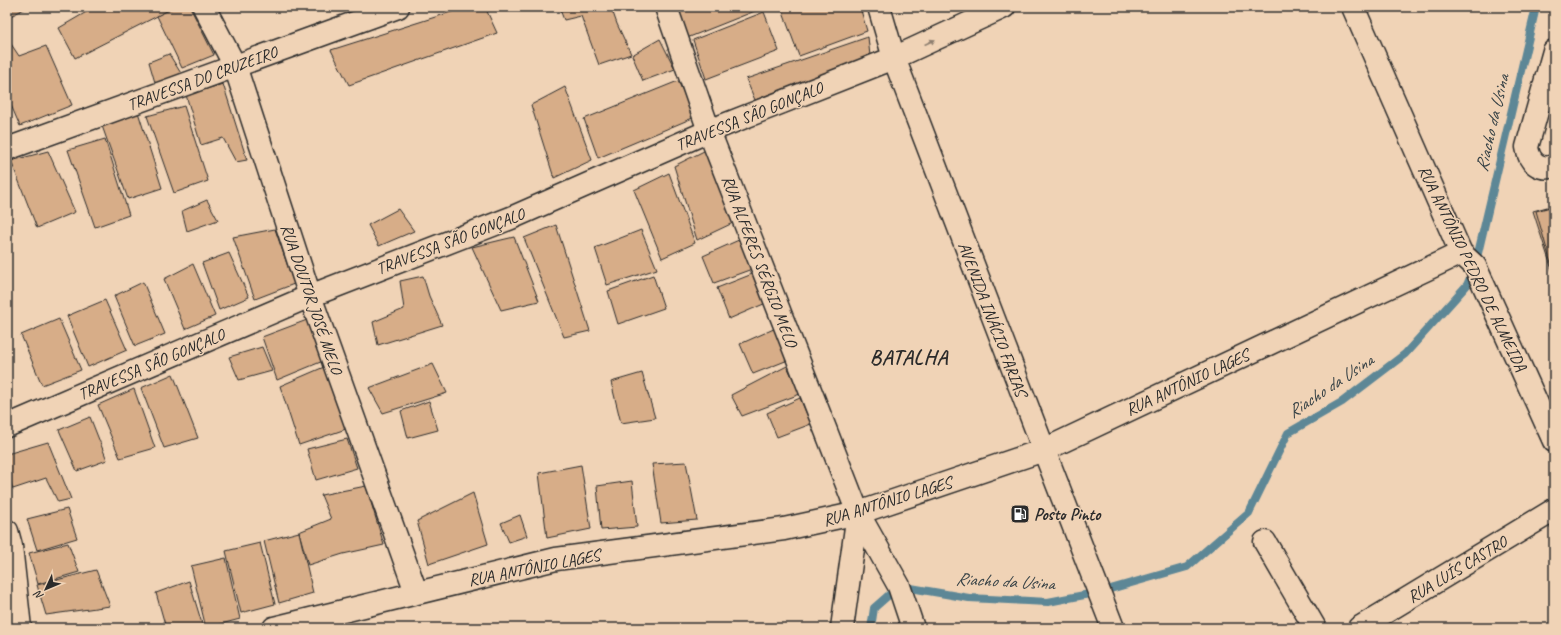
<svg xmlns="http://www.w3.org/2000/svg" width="1561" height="635" font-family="Caveat,sans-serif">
  <rect width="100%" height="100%" fill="#f0d3b6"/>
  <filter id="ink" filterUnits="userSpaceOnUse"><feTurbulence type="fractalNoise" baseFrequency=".025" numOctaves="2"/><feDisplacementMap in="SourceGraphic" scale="8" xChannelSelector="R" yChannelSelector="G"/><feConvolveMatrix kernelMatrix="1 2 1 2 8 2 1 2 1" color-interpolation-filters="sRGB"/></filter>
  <g filter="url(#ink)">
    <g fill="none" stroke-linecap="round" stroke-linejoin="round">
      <!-- stream -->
      <path stroke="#5d8796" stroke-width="8" d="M 871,628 L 874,608 L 899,586 L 969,598 L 1048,602 L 1100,592 L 1187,567 L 1249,513 L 1288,433 L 1342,402 L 1405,354 L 1467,285 L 1475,266 L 1536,7"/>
    </g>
    <!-- building -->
    <g fill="#d7ad88" stroke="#2b2b2b">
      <path d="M 7,7 L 28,7 L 7,18 Z"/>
      <path d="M 95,7 L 175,7 L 75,58 L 59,28 Z"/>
      <path d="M 175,7 L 190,7 L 214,55 L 182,68 L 157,16 Z"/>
      <path d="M 467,7 L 485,7 L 497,33 L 349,85 L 331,50 Z"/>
      <path d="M 559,7 L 611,7 L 617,24 L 631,54 L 599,65 L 581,16 L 564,20 Z"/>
      <path d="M 678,7 L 759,7 L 760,9 L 687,38 Z"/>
      <path d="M 781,7 L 860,7 L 867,31 L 799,56 Z"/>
      <path d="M 764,12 L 779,51 L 706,79 L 693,40 Z"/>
      <path d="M 868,37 L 870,56 L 755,100 L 746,79 Z"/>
      <path d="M 7,38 L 19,56 L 46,46 L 72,105 L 20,126 L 7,96 Z"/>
      <path d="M 660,39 L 675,69 L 643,81 L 632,55 Z"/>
      <path d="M 169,54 L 182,75 L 156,86 L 149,62 Z"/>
      <path d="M 678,81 L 695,117 L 598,158 L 584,119 Z"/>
      <path d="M 223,84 L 247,160 L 236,162 L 223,138 L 201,145 L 186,95 Z"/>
      <path d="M 565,87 L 592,160 L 554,178 L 531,105 Z"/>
      <path d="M 184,106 L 208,181 L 174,193 L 147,116 Z"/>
      <path d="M 138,112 L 162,188 L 128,199 L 101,123 Z"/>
      <path d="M 7,119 L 12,131 L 7,133 Z"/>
      <path d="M 105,139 L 129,215 L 95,227 L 68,150 Z"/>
      <path d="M 708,149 L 735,222 L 697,240 L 674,166 Z"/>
      <path d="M 48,151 L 75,212 L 37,228 L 11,161 Z"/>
      <path d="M 669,173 L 695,243 L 662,258 L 634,190 Z"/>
      <path d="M 207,200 L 218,220 L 187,231 L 182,211 Z"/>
      <path d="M 1554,205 L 1554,276 L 1533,211 Z"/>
      <path d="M 1554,206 L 1554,274 L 1536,211 Z"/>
      <path d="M 398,209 L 414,231 L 379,246 L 368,225 Z"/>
      <path d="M 556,225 L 590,331 L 564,337 L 524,238 Z"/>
      <path d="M 275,229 L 294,284 L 255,299 L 233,237 Z"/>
      <path d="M 641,230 L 657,269 L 607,285 L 595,248 Z"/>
      <path d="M 514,237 L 539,301 L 501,310 L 472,247 Z"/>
      <path d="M 741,239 L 752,269 L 714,283 L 703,256 Z"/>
      <path d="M 229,253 L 249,297 L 219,310 L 202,263 Z"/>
      <path d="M 193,264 L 215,316 L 185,329 L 164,279 Z"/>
      <path d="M 755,273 L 766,303 L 729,319 L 717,288 Z"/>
      <path d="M 653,275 L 664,308 L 618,324 L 608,291 Z"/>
      <path d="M 423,276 L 429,296 L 442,325 L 378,345 L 373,322 L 404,309 L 400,281 Z"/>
      <path d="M 143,282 L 165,334 L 135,346 L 114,296 Z"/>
      <path d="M 105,300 L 127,350 L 88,367 L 67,316 Z"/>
      <path d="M 59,319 L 81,370 L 42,385 L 21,335 Z"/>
      <path d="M 307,320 L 323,361 L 277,380 L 262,337 Z"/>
      <path d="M 776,328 L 788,360 L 753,374 L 740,344 Z"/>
      <path d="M 262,347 L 272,371 L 239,380 L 229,357 Z"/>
      <path d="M 433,364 L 447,393 L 383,413 L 369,388 Z"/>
      <path d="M 787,366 L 800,394 L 742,416 L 731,395 Z"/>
      <path d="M 324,367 L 346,429 L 299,445 L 280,386 Z"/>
      <path d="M 642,373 L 655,418 L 621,423 L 611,382 Z"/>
      <path d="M 173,374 L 198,438 L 164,448 L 141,388 Z"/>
      <path d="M 134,389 L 155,448 L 120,458 L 98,405 Z"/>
      <path d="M 800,398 L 811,424 L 777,437 L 767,413 Z"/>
      <path d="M 429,401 L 438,430 L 408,438 L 401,411 Z"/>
      <path d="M 90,417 L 107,460 L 77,471 L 59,430 Z"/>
      <path d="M 347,439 L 357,468 L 316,480 L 307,449 Z"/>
      <path d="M 48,442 L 71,499 L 58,502 L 46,478 L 13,489 L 7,472 L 7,454 Z"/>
      <path d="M 686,462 L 697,520 L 661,523 L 652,464 Z"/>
      <path d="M 581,465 L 591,529 L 547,538 L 539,473 Z"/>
      <path d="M 632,481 L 637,527 L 601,530 L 597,486 Z"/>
      <path d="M 366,486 L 384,545 L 343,554 L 308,565 L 299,532 L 331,519 L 321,495 Z"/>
      <path d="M 473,493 L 488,544 L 429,564 L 417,521 Z"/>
      <path d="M 67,509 L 77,538 L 37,550 L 27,519 Z"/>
      <path d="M 520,515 L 527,536 L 509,542 L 501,523 Z"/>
      <path d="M 299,532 L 313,593 L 279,603 L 264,541 Z"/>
      <path d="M 68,543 L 79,572 L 38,584 L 29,553 Z"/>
      <path d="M 260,543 L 275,604 L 241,613 L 226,551 Z"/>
      <path d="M 226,558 L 240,619 L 206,628 L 191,566 Z"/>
      <path d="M 96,570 L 110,606 L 46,615 L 37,585 Z"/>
      <path d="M 189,581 L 203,627 L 166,628 L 156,593 Z"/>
      <path d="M 111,623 L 112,628 L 59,628 Z"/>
    </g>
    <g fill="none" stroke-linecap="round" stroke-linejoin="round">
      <!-- street casing -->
      <g stroke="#2b2b2b" stroke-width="25">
        <g id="street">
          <path d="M 204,7 L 235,66 L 310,296 L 416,592"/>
          <path d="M 666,7 L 709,131 L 858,513 L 899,586 L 913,628"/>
          <path d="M 1353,7 L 1461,253 L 1475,266 L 1554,441"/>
          <path d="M 1554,51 L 1527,147 C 1529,162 1539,171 1554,166"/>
          <path d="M 7,426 L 310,296 L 511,218 L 709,131 L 894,58"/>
          <path d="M 7,531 L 11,546 L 20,628"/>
          <path d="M 1265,542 L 1315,628"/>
          <path d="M 274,628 L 556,559 L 784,529 L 858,513 L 1044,450 L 1461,253"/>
          <path d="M 842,628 L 858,513"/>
          <path d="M 1359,628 L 1554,510"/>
        </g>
      </g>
      <!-- secondary casing -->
      <g stroke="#2b2b2b" stroke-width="25">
        <path id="secondary" d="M 7,149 L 398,7"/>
      </g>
      <!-- primary casing -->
      <g stroke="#2b2b2b" stroke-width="25">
        <g id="primary">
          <path d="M 879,7 L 894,58 L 1044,450 L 1113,628"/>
          <path d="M 894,58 L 1004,7"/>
        </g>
      </g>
      <!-- street -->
      <use href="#street" stroke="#f0d3b6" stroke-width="22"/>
      <!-- secondary -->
      <use href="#secondary" stroke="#f0d3b6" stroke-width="22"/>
      <!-- primary -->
      <use href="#primary" stroke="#f0d3b6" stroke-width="22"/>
    </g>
    <!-- one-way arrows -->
    <defs><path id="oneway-solid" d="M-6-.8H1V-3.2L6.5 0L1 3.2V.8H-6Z"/></defs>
    <use fill="#8e7f70" href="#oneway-solid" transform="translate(930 42) rotate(-25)"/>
  </g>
  <!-- icons -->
  <defs>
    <g id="fuel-square" transform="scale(1)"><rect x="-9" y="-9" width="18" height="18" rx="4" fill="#2b2b2b" stroke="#f0d3b6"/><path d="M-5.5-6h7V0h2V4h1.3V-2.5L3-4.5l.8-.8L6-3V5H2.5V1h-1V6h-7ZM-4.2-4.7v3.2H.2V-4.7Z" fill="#fff"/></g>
  </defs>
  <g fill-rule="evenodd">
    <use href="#fuel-square" x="1020" y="514"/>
  </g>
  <g text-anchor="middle" stroke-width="3" stroke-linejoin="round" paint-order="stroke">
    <!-- street labels -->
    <g font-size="17" fill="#2b2b2b" stroke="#f0d3b6">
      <text transform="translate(202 78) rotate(-20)" y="6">TRAVESSA DO CRUZEIRO</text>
      <text transform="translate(749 116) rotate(-22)" y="6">TRAVESSA SÃO GONÇALO</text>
      <text transform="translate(450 241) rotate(-21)" y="6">TRAVESSA SÃO GONÇALO</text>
      <text transform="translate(760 261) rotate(69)" y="6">RUA ALFERES SÉRGIO MELO</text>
      <text transform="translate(1473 268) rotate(64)" y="6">RUA ANTÔNIO PEDRO DE ALMEIDA</text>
      <text transform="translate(312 299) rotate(71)" y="6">RUA DOUTOR JOSÉ MELO</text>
      <text transform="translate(993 319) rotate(69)" y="6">AVENIDA INÁCIO FARIAS</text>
      <text transform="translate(151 364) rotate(-23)" y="6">TRAVESSA SÃO GONÇALO</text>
      <text transform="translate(1187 382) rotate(-25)" y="6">RUA ANTÔNIO LAGES</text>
      <text transform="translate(887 501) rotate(-17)" y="6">RUA ANTÔNIO LAGES</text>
      <text transform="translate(534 567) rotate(-11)" y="6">RUA ANTÔNIO LAGES</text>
      <text transform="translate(1457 569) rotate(-31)" y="6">RUA LUÍS CASTRO</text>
    </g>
    <!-- poi labels -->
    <g font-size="17" font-weight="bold" fill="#2b2b2b" stroke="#f0d3b6" text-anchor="start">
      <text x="1034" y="520">Posto Pinto</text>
    </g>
    <!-- water labels -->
    <g font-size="18" font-style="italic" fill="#374246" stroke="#f0d3b6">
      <text transform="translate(1492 123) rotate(-77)" y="6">Riacho da Usina</text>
      <text transform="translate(1330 386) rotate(-34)" y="6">Riacho da Usina</text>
      <text transform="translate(1005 581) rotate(3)" y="6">Riacho da Usina</text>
    </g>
    <!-- district labels -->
    <g font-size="21" font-weight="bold" letter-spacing="1" fill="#2b2b2b" stroke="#f0d3b6">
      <text x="909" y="364">BATALHA</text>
    </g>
  </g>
  <!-- margin -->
  <rect width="1561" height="635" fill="none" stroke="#f0d3b6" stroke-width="24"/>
  <rect x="12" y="12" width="1537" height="611" fill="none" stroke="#2b2b2b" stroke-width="1.5" filter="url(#ink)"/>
  <!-- north arrow -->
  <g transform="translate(46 589) rotate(226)" stroke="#f0d3b6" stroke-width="3" paint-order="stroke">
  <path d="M0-3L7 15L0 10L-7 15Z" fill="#2b2b2b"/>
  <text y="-6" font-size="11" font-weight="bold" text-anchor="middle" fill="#2b2b2b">N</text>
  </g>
</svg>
